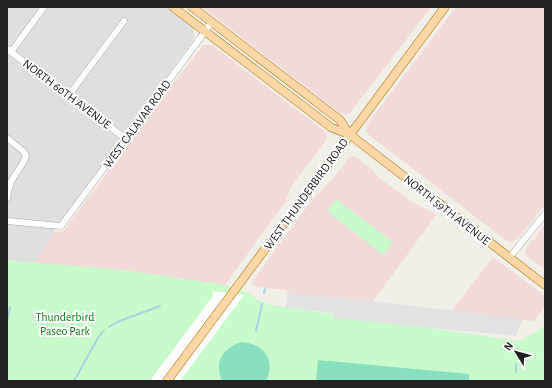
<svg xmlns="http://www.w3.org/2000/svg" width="552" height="388" font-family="'Alegreya Sans',sans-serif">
  <rect width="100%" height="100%" fill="#f2efe9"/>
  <!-- residential -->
  <path fill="#e0dfdf" d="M 7,7 L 167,7 L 194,28 L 194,39 L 54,232 L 36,263 L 7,260 Z"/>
  <!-- commercial -->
  <g fill="#f2dad9">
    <path d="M 202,7 L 431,7 L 351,112 L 346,115 L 340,113 Z"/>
    <path d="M 456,7 L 545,7 L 545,205 L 517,239 L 512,242 L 507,241 L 369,135 L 366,130 L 368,123 Z"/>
    <path d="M 203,45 L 212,45 L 323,130 L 325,133 L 327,137 L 325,142 L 291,187 L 286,201 L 225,285 L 132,271 L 36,263 L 54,232 L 62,231 L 65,229 L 185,68 Z"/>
    <path d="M 352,156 L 356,157 L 374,171 L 379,178 L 412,202 L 437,214 L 373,301 L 288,293 L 286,290 L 257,287 L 251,283 L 311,201 L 329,183 L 349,158 Z"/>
    <path d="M 545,225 L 545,270 L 528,257 L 525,252 L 526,248 Z"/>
    <path d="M 493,257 L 545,296 L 545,307 L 534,321 L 452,311 Z"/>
  </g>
  <!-- park -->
  <g fill="#c8facc">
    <path d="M 336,199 L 393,242 L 383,255 L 327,211 Z"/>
    <path d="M 7,260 L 132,271 L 225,285 L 247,292 L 260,301 L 271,305 L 520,341 L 545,326 L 545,381 L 7,381 Z"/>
  </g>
  <!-- pitch -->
  <g fill="#88e0be">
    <path d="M 242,342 C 264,344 276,360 266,381 L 222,381 C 214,362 222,348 242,342 Z"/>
    <path d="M 318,360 L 469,374 L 469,381 L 316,381 Z"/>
  </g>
  <!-- parking -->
  <path fill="#e2e2e2" d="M 288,293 L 373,301 L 522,319 L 516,336 L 333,318 L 334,313 L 286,307 Z"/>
  <!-- pier -->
  <path fill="#fff" d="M 212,291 L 244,295 L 180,381 L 150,381 L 213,296 Z"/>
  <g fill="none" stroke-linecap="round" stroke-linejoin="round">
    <!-- stream -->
    <g stroke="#aad3df" stroke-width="2">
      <path d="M 264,293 L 265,289"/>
      <path d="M 7,322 L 10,307"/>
      <path d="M 109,327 L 117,322 L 160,306"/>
      <path d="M 256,331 L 262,304"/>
      <path d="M 516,372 L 516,364"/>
      <path d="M 74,381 L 98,338 L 104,330"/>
    </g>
    <!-- minor casing -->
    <g stroke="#a9a9a9" stroke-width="7">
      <g id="minor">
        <path d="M 7,49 L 126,139"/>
        <path d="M 11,52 L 44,7"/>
        <path d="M 69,95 L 124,21"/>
        <path d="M 7,138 L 23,151 L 26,156 C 20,173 9,176 7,198"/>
        <path d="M 7,221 L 61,226 L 212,22"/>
        <path d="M 509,258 L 545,214"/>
      </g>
    </g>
    <!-- major casing -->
    <g stroke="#a06b00" stroke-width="9">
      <g id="major">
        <path d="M 173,7 L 332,128 L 349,134 L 545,285"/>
        <path d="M 192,7 L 340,120 L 349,134"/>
        <path d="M 167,381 L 445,7"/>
      </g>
    </g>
    <!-- minor -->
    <use href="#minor" stroke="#fff" stroke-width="6"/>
    <!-- major -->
    <use href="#major" stroke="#fcd6a4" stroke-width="8"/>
  </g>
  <g text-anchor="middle" stroke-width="4" stroke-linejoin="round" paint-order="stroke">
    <!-- street labels -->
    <g font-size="12" fill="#222" stroke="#fff">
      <text transform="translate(67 94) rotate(37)" y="4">NORTH 60TH AVENUE</text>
      <text transform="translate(137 124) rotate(-54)" y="4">WEST CALAVAR ROAD</text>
      <text transform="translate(306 194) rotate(-54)" y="4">WEST THUNDERBIRD ROAD</text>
      <text transform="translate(447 210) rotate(38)" y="4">NORTH 59TH AVENUE</text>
    </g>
    <!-- park labels -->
    <g font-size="12" fill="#0c8416" stroke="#fff">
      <text x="65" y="321">Thunderbird<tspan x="65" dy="14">Paseo Park</tspan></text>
    </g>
  </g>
  <!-- border -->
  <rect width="552" height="388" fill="none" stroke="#222222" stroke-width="16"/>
  <!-- north arrow -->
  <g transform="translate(516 352) rotate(307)" stroke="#ffffff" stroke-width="3" paint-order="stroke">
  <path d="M0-3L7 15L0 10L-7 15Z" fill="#222222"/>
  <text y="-6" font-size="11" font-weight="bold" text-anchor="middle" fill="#222222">N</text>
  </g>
</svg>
